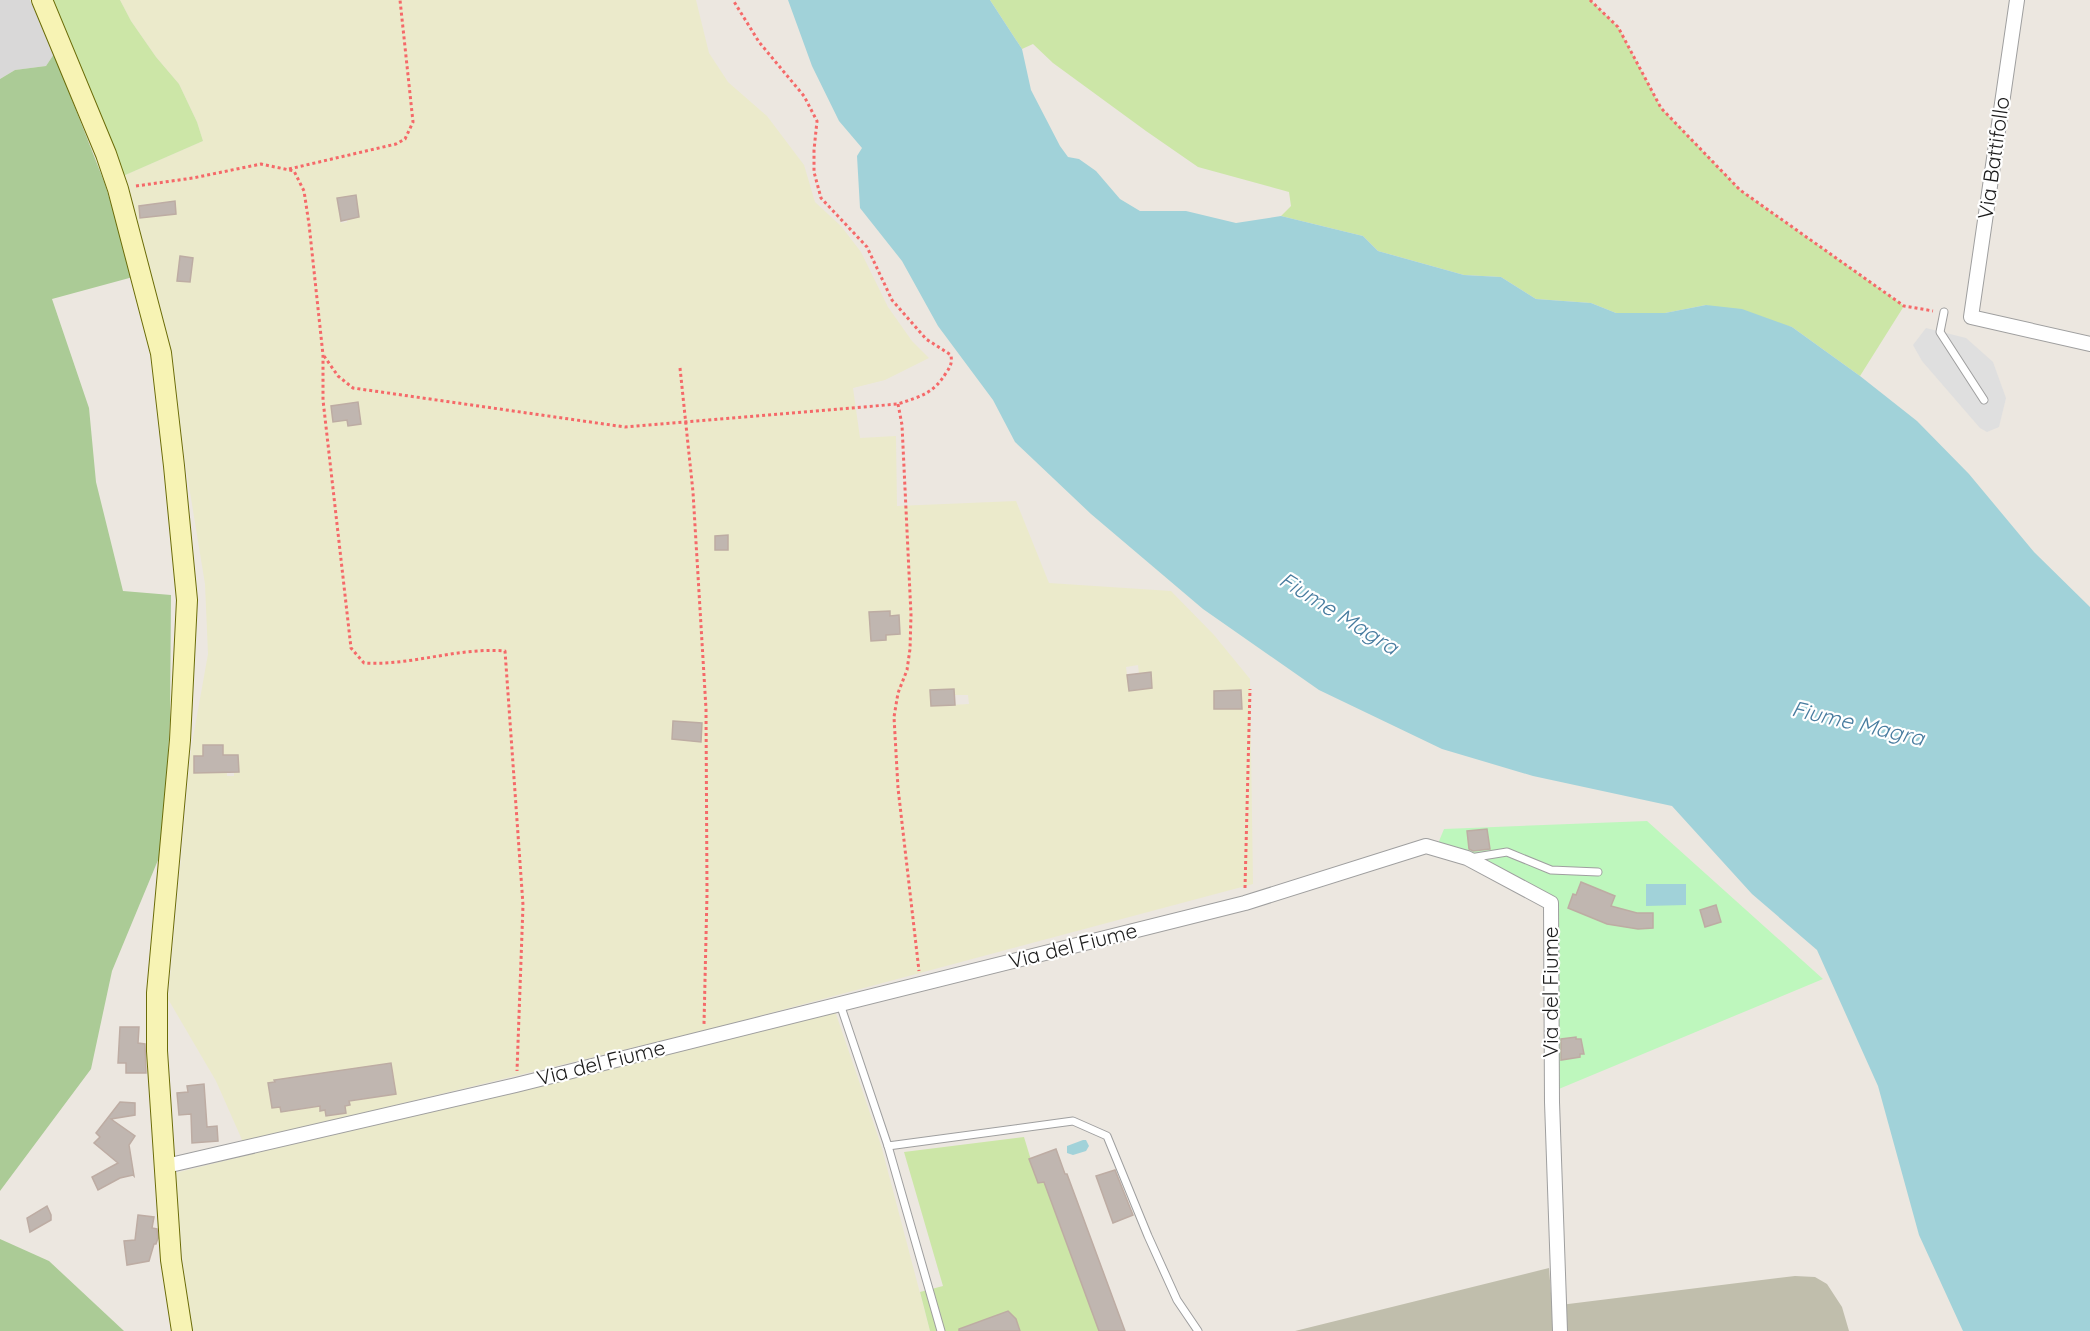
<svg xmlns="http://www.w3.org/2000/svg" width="2090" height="1331" font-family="Quicksand,sans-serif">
  <rect width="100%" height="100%" fill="#ece7e0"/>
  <!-- residential -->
  <path fill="#d9d8d8" d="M 0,0 L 30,0 L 54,54 L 46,66 L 15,70 L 0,79 Z"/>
  <!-- construction -->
  <path fill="#c0beac" d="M 1549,1268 L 1552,1306 L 1795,1276 L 1815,1277 L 1827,1284 L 1842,1307 L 1849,1331 L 1295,1331 Z"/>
  <!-- farmland -->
  <g fill="#ebeacb" fill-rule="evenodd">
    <path d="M 120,0 L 696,0 L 709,53 L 728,82 L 767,116 L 804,165 L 815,202 L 841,226 L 861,252 L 888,307 L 912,341 L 929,358 L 885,380 L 853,388 L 860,438 L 896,436 L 897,506 L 1016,501 L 1049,583 L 1171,591 L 1214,635 L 1250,679 L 1253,884 L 718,1027 L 243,1142 L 216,1081 L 168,999 L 191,749 L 208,654 L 205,584 L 180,431 L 123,176 L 203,141 L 197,122 L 179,84 L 156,57 L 131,21 ZM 356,195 L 359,217 L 347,219 L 347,222 L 341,223 L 337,198 ZM 174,201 L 176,214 L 141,218 L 139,205 ZM 180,256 L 193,258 L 190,282 L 177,281 ZM 357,403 L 361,424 L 349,426 L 347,420 L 333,422 L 331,407 ZM 1138,665 L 1139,674 L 1151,672 L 1152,688 L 1129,690 L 1126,667 ZM 953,689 L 954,695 L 968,695 L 969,704 L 931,706 L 931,690 ZM 1241,690 L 1242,708 L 1214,709 L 1214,691 ZM 673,721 L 702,723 L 701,742 L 672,739 ZM 203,745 L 222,745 L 223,755 L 238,755 L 239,772 L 234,773 L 234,776 L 227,776 L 227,773 L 194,773 L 194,756 L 203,756 ZM 391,1063 L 395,1094 L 372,1098 L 348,1093 L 345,1106 L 346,1113 L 326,1116 L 325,1110 L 320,1111 L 319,1099 L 272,1108 L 268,1084 L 274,1081 Z"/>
    <path d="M 835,1011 L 881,1145 L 930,1331 L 191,1331 L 181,1245 L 175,1173 Z"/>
  </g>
  <!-- grass -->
  <g fill="#cce6a7">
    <path d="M 52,0 L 120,0 L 131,21 L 156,57 L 179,84 L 197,122 L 203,141 L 123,176 Z"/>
    <path d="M 990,0 L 1590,0 L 1618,27 L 1661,108 L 1740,190 L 1904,306 L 1860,376 L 1792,327 L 1706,305 L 1665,313 L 1616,313 L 1591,303 L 1536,299 L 1501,277 L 1464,275 L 1378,251 L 1363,236 L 1281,216 L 1291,206 L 1289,192 L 1198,167 L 1146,131 L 1053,63 L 1033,44 L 1022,49 Z"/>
    <path d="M 1024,1137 L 1038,1183 L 1044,1182 L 1099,1331 L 930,1331 L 920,1292 L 943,1286 L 904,1152 Z"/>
  </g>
  <!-- forest -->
  <g fill="#abcb96">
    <path d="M 54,54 L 105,184 L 133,277 L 52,299 L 89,408 L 96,482 L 123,591 L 171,595 L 170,720 L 163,848 L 112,971 L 91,1069 L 0,1191 L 0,79 L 15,70 L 46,66 Z"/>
    <path d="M 0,1239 L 49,1261 L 124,1331 L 0,1331 Z"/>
  </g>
  <!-- park -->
  <path fill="#bef7bd" d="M 1647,821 L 1823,979 L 1554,1091 L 1555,902 L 1437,846 L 1444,829 Z"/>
  <!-- parking -->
  <path fill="#dfdfdf" d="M 1926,328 L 1966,338 L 1993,362 L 2006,398 L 1999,427 L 1987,432 L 1980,428 L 1922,361 L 1913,345 Z"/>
  <!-- water -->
  <g fill="#a1d2d9">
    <path d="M 788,0 L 990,0 L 1022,49 L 1031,90 L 1060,146 L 1068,157 L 1079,159 L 1096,171 L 1120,199 L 1140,211 L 1186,211 L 1236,223 L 1281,216 L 1363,236 L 1378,251 L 1464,275 L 1501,277 L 1536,299 L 1591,303 L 1616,313 L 1665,313 L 1706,305 L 1742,309 L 1792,327 L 1860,376 L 1917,421 L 1969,474 L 2034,552 L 2090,607 L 2090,1331 L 1963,1331 L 1919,1235 L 1878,1086 L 1817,950 L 1752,894 L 1672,806 L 1533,776 L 1442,749 L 1319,690 L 1203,609 L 1091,514 L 1015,442 L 993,400 L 938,326 L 902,261 L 860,208 L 857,156 L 862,148 L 839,121 L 812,66 Z"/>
    <path d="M 1646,884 L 1686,884 L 1686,905 L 1646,906 Z"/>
    <path d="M 1083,1140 L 1086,1140 L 1089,1146 L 1086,1151 L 1073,1155 L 1067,1153 L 1067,1146 Z"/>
  </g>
  <!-- building -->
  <g fill="#c0b6b0" stroke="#bdaca3" stroke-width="1.5">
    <path d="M 356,195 L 359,217 L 341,221 L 337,198 Z"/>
    <path d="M 175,201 L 176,214 L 140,218 L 139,206 Z"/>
    <path d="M 180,256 L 193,258 L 190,282 L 177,281 Z"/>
    <path d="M 358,402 L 361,424 L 348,426 L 347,420 L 333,422 L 331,406 Z"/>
    <path d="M 728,535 L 728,550 L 715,550 L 715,536 Z"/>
    <path d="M 890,611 L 890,616 L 899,615 L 900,634 L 886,635 L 886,640 L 871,641 L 869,612 Z"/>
    <path d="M 1151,672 L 1152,688 L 1129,691 L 1127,675 Z"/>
    <path d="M 954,689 L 955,705 L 931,706 L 930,690 Z"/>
    <path d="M 1241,690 L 1242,709 L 1214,709 L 1214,691 Z"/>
    <path d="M 673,721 L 702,723 L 701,742 L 672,739 Z"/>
    <path d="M 203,745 L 223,745 L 223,755 L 238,755 L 239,772 L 194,773 L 194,756 L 203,756 Z"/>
    <path d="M 1487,829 L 1490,849 L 1473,851 L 1469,849 L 1467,831 Z"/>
    <path d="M 1581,882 L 1615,896 L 1611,906 L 1637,913 L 1653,913 L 1653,928 L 1638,929 L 1607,924 L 1568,908 L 1573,894 L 1576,895 Z"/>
    <path d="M 1716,905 L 1721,922 L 1705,927 L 1700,910 Z"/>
    <path d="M 120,1027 L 139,1027 L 138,1043 L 145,1044 L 146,1073 L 126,1073 L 126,1063 L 118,1063 Z"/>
    <path d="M 1576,1037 L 1576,1039 L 1581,1039 L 1584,1054 L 1580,1054 L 1580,1057 L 1561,1060 L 1561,1039 Z"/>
    <path d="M 391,1063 L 396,1094 L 349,1101 L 350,1105 L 345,1106 L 346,1113 L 326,1116 L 325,1110 L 320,1111 L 320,1106 L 281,1112 L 280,1107 L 272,1108 L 268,1083 L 275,1082 L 274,1080 Z"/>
    <path d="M 204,1084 L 207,1127 L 217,1126 L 218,1141 L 192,1143 L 191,1114 L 179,1115 L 177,1093 L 188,1092 L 187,1086 Z"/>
    <path d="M 120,1102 L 135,1103 L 135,1115 L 111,1119 L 135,1136 L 129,1145 L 134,1176 L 133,1175 L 120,1178 L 98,1190 L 92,1177 L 118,1163 L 94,1143 L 100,1137 L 96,1133 Z"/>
    <path d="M 1056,1149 L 1065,1174 L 1067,1174 L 1125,1331 L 1099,1331 L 1044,1182 L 1038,1183 L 1029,1159 Z"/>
    <path d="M 1115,1170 L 1133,1215 L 1113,1223 L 1096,1176 Z"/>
    <path d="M 47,1206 L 51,1215 L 51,1220 L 30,1232 L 27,1218 Z"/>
    <path d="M 138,1215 L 154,1217 L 152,1228 L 157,1229 L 158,1238 L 156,1244 L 154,1244 L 149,1261 L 127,1265 L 124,1241 L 135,1240 Z"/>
    <path d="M 1008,1311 L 1016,1319 L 1020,1331 L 959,1331 L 959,1329 Z"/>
  </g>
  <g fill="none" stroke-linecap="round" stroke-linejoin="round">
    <!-- service casing -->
    <g stroke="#9f9f9f" stroke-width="9">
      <g id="service">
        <path d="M 1944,312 L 1940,332 L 1984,400"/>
        <path d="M 1470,858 L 1507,852 L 1551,870 L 1598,872"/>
        <path d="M 840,1004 L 888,1146 L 1073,1121 L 1107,1136 L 1148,1236 L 1177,1300 L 1198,1331"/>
        <path d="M 888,1146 L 941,1331"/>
      </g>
    </g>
    <!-- minor casing -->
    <g stroke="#9f9f9f" stroke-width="16">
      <g id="minor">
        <path d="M 2017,0 L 1971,317 L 2090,344"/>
        <path d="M 166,1166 L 516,1085 L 1245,903 L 1426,846 L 1467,858 L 1551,903 L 1552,1102 L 1560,1331"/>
      </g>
    </g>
    <!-- secondary casing -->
    <g stroke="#6b6c08" stroke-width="22">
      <path id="secondary" d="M 42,0 L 106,154 L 118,189 L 161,353 L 174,466 L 187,600 L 180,740 L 157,993 L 157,1051 L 171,1260 L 182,1331"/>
    </g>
    <!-- path -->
    <g stroke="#f56969" stroke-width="3" stroke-dasharray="3 3" stroke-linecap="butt">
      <path d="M 1590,0 L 1618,27 L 1661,108 L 1740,190 L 1904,306 L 1933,311"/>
      <path d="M 289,169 L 396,144 L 405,139 L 413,122 L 400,0"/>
      <path d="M 136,186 L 193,178 L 261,164 L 294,171 L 304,191 L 309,224 L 323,355 L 323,400 L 351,648 L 364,663 C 411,666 458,647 505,651 L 523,905 L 517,1071"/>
      <path d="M 324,356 L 338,376 L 353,388 L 625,427 L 898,404 C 921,396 933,394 946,373 C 951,366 952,363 951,355 L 926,339 L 892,300 L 867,247 L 821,198 L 814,172 L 814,150 L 817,121 L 804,96 L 759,42 L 733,0"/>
      <path d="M 680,368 L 693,492 L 706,709 L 707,894 L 704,1024"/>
      <path d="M 898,404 L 902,425 L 911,615 L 910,649 L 907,670 L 898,693 L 894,717 L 898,788 L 919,971"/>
      <path d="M 1245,888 L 1250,689"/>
    </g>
    <!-- service -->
    <use href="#service" stroke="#fff" stroke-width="7"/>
    <!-- minor -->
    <use href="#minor" stroke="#fff" stroke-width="14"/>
    <!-- secondary -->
    <use href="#secondary" stroke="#f7f3b4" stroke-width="20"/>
  </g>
  <g text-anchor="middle" stroke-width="4.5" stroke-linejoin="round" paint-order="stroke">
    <!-- street labels -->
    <g font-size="21" fill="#1b1b1b" stroke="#fff">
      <text transform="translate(1994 158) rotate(-82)" y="7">Via Battifollo</text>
      <text transform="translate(1073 946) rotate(-14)" y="7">Via del Fiume</text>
      <text transform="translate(1551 992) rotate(-90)" y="7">Via del Fiume</text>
      <text transform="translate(601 1063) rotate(-14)" y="7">Via del Fiume</text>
    </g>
    <!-- water labels -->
    <g font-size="22" font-style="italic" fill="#487c9f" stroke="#fff">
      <text transform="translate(1339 613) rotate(32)" y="8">Fiume Magra</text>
      <text transform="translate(1858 723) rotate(13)" y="8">Fiume Magra</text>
    </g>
  </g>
</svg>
